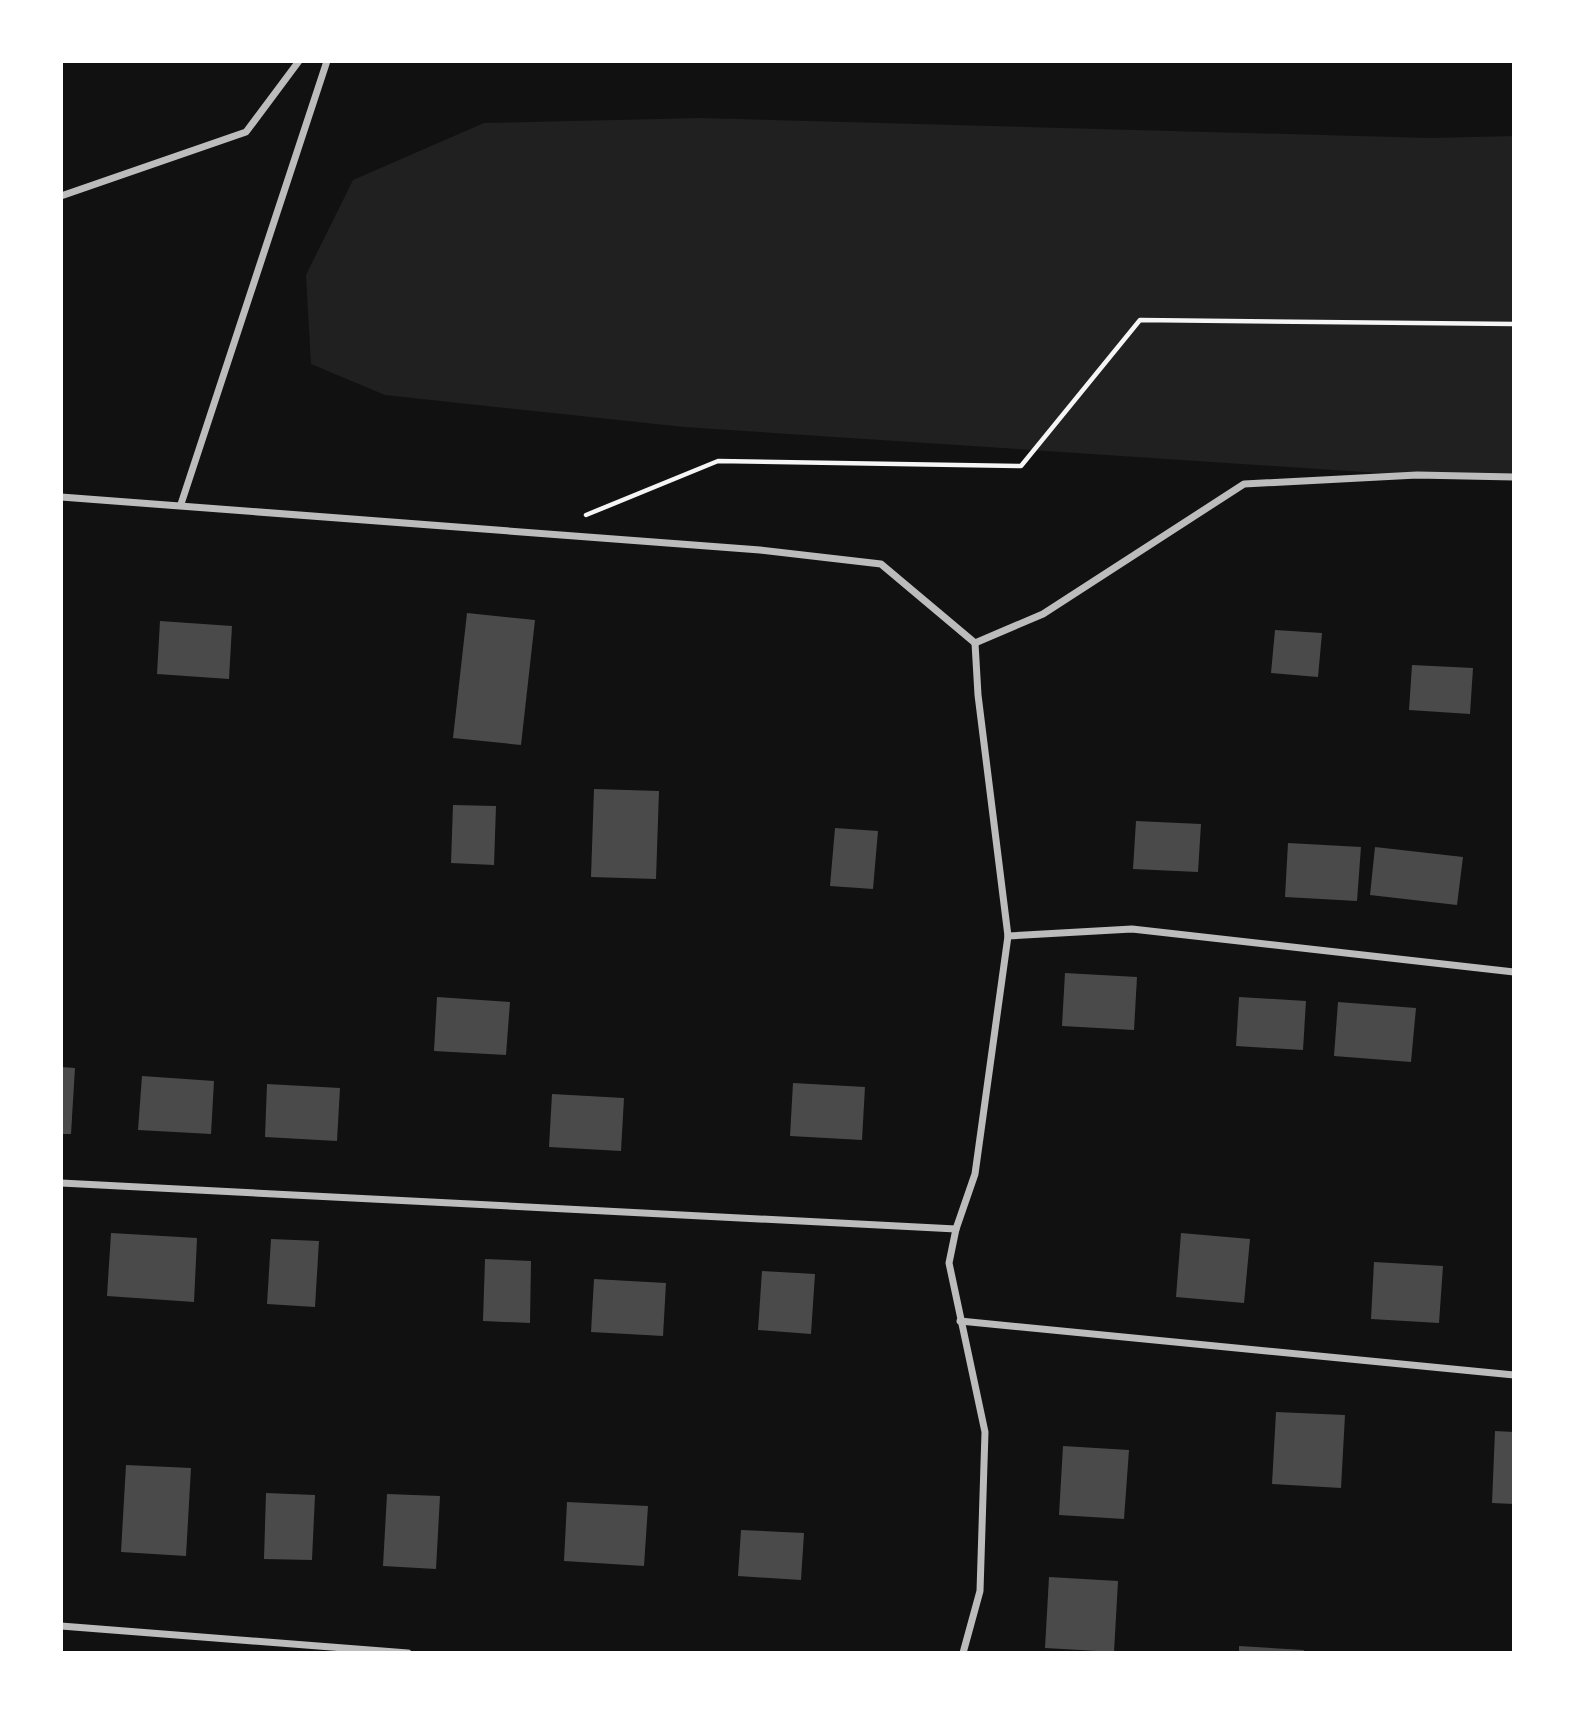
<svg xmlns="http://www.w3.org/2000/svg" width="1575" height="1714" font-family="'Nunito Sans',sans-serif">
  <rect width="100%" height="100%" fill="#111"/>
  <!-- green -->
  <path fill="#202020" d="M 700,118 L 1430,138 L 1514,136 L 1514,477 L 1394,474 L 684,427 L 385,395 L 311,364 L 306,275 L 353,180 L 484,123 Z"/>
  <!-- building -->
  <g fill="#4a4a4a">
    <path d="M 467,613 L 535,620 L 521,745 L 453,738 Z"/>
    <path d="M 160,621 L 232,626 L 229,679 L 157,674 Z"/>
    <path d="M 1275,630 L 1322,633 L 1318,677 L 1271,673 Z"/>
    <path d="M 1412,665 L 1473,668 L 1470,714 L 1409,710 Z"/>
    <path d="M 594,789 L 659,791 L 656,879 L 591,877 Z"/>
    <path d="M 453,805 L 496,806 L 494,865 L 451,863 Z"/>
    <path d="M 1136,821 L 1201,824 L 1198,872 L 1133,869 Z"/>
    <path d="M 835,828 L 878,831 L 873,889 L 830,886 Z"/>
    <path d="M 1288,843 L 1361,847 L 1357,901 L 1285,897 Z"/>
    <path d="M 1375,847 L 1463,857 L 1457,905 L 1370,895 Z"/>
    <path d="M 1065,973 L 1137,977 L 1134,1030 L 1062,1026 Z"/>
    <path d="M 437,997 L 510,1002 L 506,1055 L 434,1051 Z"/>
    <path d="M 1239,997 L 1306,1001 L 1303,1050 L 1236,1046 Z"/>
    <path d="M 1338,1002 L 1416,1008 L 1411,1062 L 1334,1056 Z"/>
    <path d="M 61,1067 L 75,1068 L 71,1134 L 61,1134 Z"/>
    <path d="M 142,1076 L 214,1081 L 211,1134 L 138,1130 Z"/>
    <path d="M 793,1083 L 865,1087 L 862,1140 L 790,1136 Z"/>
    <path d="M 267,1084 L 340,1088 L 337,1141 L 265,1137 Z"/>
    <path d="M 552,1094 L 624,1098 L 621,1151 L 549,1147 Z"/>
    <path d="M 111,1233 L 197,1238 L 194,1302 L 107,1296 Z"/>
    <path d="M 1181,1233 L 1250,1239 L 1244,1303 L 1176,1297 Z"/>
    <path d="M 271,1239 L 319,1241 L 315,1307 L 267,1304 Z"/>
    <path d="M 485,1259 L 531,1261 L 530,1323 L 483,1321 Z"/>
    <path d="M 1374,1262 L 1443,1266 L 1439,1323 L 1371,1319 Z"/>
    <path d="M 762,1271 L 815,1274 L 811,1334 L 758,1330 Z"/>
    <path d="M 594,1279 L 666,1283 L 663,1336 L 591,1332 Z"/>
    <path d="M 1276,1412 L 1345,1415 L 1341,1488 L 1272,1484 Z"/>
    <path d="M 1495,1431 L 1514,1432 L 1514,1504 L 1492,1503 Z"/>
    <path d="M 1063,1446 L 1129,1450 L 1124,1519 L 1059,1515 Z"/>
    <path d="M 126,1465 L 191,1468 L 186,1556 L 121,1552 Z"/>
    <path d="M 266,1493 L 315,1495 L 312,1560 L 264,1559 Z"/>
    <path d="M 387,1494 L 440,1496 L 436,1569 L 383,1566 Z"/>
    <path d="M 567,1502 L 648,1506 L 644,1566 L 564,1561 Z"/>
    <path d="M 741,1530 L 804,1533 L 801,1580 L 738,1576 Z"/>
    <path d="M 1049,1577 L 1118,1581 L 1114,1652 L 1045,1648 Z"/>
    <path d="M 1239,1646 L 1304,1650 L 1303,1653 L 1239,1653 Z"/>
  </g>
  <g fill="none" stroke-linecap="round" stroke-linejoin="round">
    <!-- path -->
    <path stroke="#f5f5f5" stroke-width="4.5" d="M 586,515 L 718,461 L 1021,466 L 1140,320 L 1514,324"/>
    <!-- minor -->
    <g stroke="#bcbcbc" stroke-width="7">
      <path d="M 61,196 L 246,132 L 299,61"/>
      <path d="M 61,497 L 760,550 L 881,564 L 975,643"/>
      <path d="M 181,504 L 327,61"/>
      <path d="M 975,643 L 1043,614 L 1244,484 L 1417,475 L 1514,477"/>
      <path d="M 1008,936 L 1132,929 L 1514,972"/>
      <path d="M 61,1183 L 956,1229"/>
      <path d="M 960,1321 L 1514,1375"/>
      <path d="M 61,1626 L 408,1653"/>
      <path d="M 963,1653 L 980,1591 L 985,1432 L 949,1263 L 956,1229 L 975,1174 L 1008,936 L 978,695 L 975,643"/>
    </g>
  </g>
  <!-- border -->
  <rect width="1575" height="1714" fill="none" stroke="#ffffff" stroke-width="126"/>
</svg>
